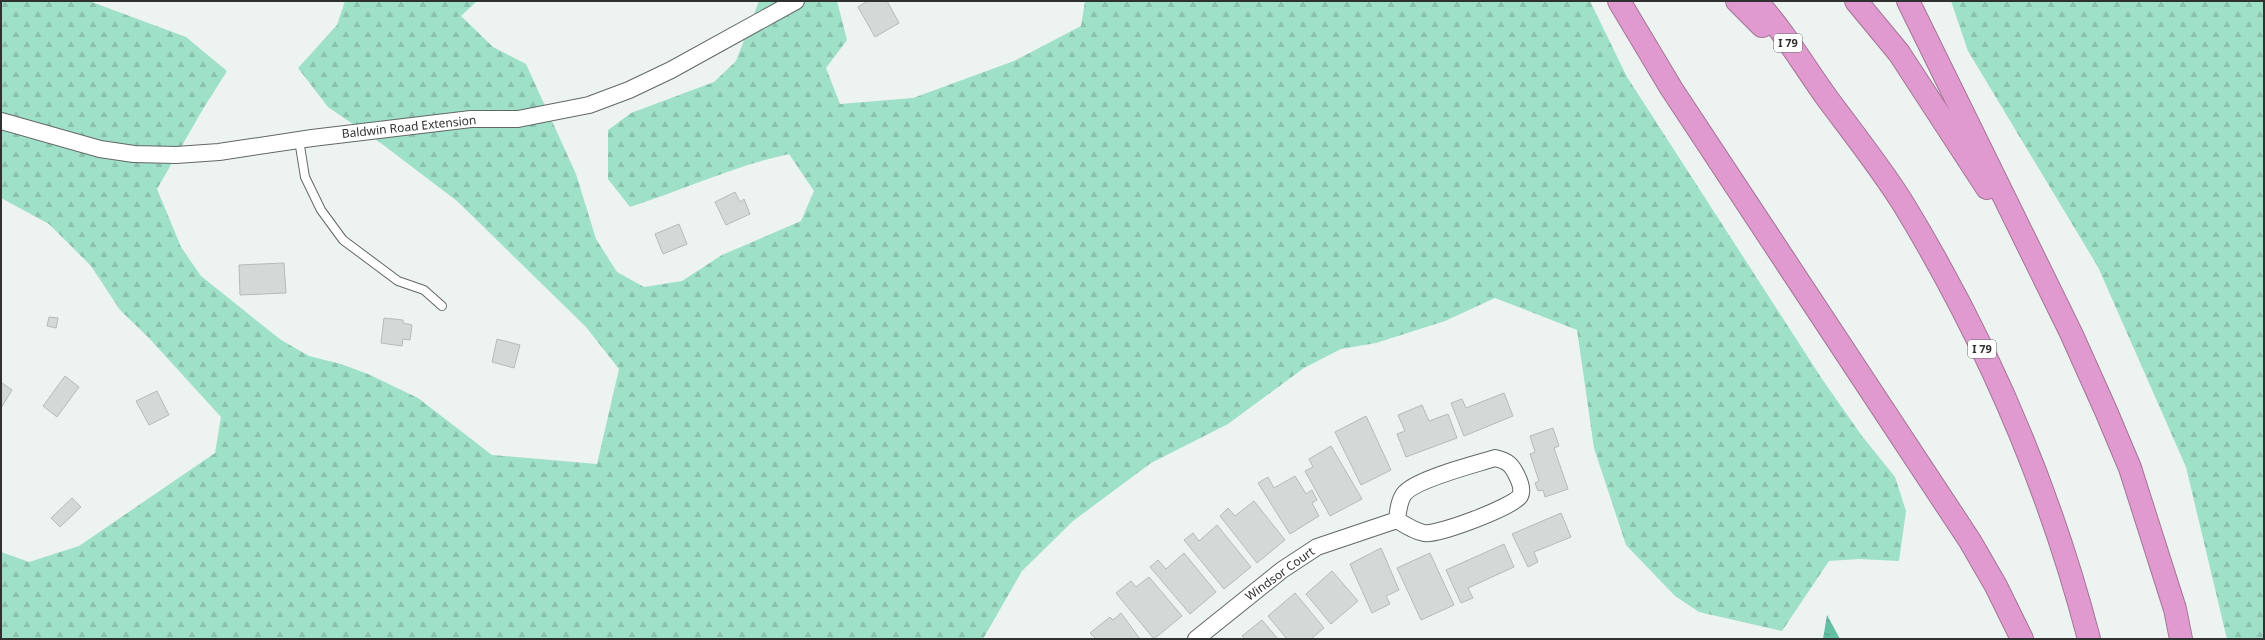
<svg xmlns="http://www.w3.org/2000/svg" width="2265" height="640" font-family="'Noto Sans',sans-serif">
  <defs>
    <pattern id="forest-firs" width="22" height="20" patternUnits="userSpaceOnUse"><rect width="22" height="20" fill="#9fe0c9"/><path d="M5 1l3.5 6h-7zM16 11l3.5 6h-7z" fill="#89c1ad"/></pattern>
    <pattern id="water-ripples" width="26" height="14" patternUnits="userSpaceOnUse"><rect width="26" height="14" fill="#63bfa3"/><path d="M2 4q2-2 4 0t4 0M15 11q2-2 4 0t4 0" fill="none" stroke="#529c85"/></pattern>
  </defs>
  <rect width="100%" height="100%" fill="#edf3f0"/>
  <!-- forest -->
  <g fill="url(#forest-firs)">
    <path d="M 1,1 L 89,1 L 186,37 L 227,71 L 203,109 L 157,189 L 181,247 L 201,276 L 281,340 L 309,356 L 341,364 L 368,374 L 418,398 L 492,455 L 597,464 L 619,369 L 586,327 L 457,201 L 382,144 L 328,107 L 298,68 L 337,25 L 345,1 L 477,1 L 461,16 L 493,47 L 526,64 L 576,174 L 596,239 L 617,272 L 644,287 L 682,281 L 722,255 L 801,221 L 814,191 L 789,154 C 734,166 683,190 630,207 L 608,179 L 608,130 L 631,113 L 714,82 L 736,61 L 759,1 L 837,1 L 847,40 L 826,68 L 840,104 L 913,98 L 1014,61 L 1081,26 L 1085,1 L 1590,1 L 1627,77 L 1822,379 L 1862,436 L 1895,477 L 1906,511 L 1899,561 L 1859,559 L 1829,561 L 1782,631 L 1699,612 L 1675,596 L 1626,545 L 1594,448 L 1577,330 L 1495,298 L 1445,321 L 1376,343 L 1341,349 L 1304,368 L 1228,424 L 1151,463 L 1073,521 L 1022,571 L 983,639 L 1,639 L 1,552 L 29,562 L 79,546 L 215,453 L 221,417 L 148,337 L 120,310 L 91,266 L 49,224 L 1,198 Z"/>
    <path d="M 1951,1 L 2264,1 L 2264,639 L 2227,639 L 2186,467 L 2098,267 L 1968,51 Z"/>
  </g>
  <!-- water -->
  <path fill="url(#water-ripples)" d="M 1827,615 L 1840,639 L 1823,639 Z"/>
  <!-- building -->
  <g fill="#d3d9d7" stroke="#b5bbb8">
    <path d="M 868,1 L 887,1 L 899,23 L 875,37 L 858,7 Z"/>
    <path d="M 735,192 L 740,202 L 744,199 L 750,214 L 726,225 L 715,202 Z"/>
    <path d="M 679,224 L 687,244 L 663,254 L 655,234 Z"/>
    <path d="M 284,263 L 286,293 L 240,295 L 239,265 Z"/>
    <path d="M 49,317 L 58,318 L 56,328 L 47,326 Z"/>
    <path d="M 384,318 L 403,320 L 403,323 L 412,325 L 410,340 L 403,339 L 402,346 L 381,343 Z"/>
    <path d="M 497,339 L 520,345 L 514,368 L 492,362 Z"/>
    <path d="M 65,376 L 79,387 L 57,417 L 43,406 Z"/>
    <path d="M 2,383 L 12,390 L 1,408 L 1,384 Z"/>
    <path d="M 157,391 L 169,415 L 149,425 L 136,401 Z"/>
    <path d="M 1504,393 L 1513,416 L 1464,436 L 1451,403 L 1462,399 L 1466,408 Z"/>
    <path d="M 1422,405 L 1429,421 L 1448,414 L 1457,438 L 1406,457 L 1397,434 L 1405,431 L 1398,415 Z"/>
    <path d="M 1366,416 L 1391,470 L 1361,485 L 1335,432 Z"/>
    <path d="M 1553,428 L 1559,446 L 1554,448 L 1568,489 L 1545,497 L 1543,490 L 1538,491 L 1535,483 L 1539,481 L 1530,454 L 1535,452 L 1530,436 Z"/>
    <path d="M 1331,446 L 1362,499 L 1330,516 L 1305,471 L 1313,467 L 1309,459 Z"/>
    <path d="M 1295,476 L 1306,494 L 1312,490 L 1317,500 L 1312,503 L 1319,516 L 1290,534 L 1258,483 L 1268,477 L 1274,488 Z"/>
    <path d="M 72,498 L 81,507 L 60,527 L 51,518 Z"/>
    <path d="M 1254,501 L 1285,540 L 1257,563 L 1220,516 L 1228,508 L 1235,516 Z"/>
    <path d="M 1561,513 L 1571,537 L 1534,552 L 1538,562 L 1528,567 L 1512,534 Z"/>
    <path d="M 1217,525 L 1251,567 L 1224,589 L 1184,540 L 1193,533 L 1199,541 Z"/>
    <path d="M 1504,544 L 1514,567 L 1468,588 L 1473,598 L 1461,603 L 1446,570 Z"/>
    <path d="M 1381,548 L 1399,590 L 1386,596 L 1390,604 L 1372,613 L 1350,564 Z"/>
    <path d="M 1184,553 L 1216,592 L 1190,614 L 1150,567 L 1158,560 L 1166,569 Z"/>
    <path d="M 1430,553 L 1454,605 L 1421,620 L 1397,568 Z"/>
    <path d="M 1332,571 L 1358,601 L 1331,624 L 1306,594 Z"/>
    <path d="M 1149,577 L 1182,616 L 1154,639 L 1116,593 L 1131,581 L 1136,587 Z"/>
    <path d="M 1295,593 L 1324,628 L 1311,639 L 1287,639 L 1268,616 Z"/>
    <path d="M 1121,613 L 1140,639 L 1096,639 L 1090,633 L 1110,617 L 1113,620 Z"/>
    <path d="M 1262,620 L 1278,639 L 1245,639 L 1242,636 Z"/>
  </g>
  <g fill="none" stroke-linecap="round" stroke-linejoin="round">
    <!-- service casing -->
    <g stroke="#626765" stroke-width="10">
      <path id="service" d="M 299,140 L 305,177 L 321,210 L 343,240 L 398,281 L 424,290 L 442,306"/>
    </g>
    <!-- minor casing -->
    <g stroke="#626765" stroke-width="18">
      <g id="minor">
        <path d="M 1,121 L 100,149 L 134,154 L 176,155 L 219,152 L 312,138 L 471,119 L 518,119 L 589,105 L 629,90 L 671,70 L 796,1"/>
        <path d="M 1196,639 L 1282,570 L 1317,547 L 1397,520 C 1405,525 1414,531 1424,533 C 1436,536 1513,507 1520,496 C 1523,490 1520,482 1517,476 C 1512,465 1508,461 1495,458 C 1477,464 1415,479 1404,494 C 1399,501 1398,511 1397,520"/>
      </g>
    </g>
    <!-- motorway casing -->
    <g stroke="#a37597" stroke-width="24">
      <g id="motorway">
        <path d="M 1619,1 L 1671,88 L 1970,541 L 1996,586 L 2022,639"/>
        <path d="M 1737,1 L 1762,26"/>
        <path d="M 1756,1 C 1783,30 1804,66 1827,98 C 1853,133 1881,168 1904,205 C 1986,340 2049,486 2089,639"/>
        <path d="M 1856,1 L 1899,53 L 1987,188"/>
        <path d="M 1908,1 L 2071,333 L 2106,411 L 2130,468 L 2175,609 L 2181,639"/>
      </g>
    </g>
    <!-- service -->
    <use href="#service" stroke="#fff" stroke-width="8"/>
    <!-- minor -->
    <use href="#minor" stroke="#fff" stroke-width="16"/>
    <!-- motorway -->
    <use href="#motorway" stroke="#e19acf" stroke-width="22"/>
  </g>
  <g text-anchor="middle" stroke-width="3" stroke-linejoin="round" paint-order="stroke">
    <!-- shield labels -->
    <g fill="#fff" stroke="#6d6f6e" stroke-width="1">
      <rect x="1774" y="34" width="28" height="18" rx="3"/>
      <rect x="1968" y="340" width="28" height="18" rx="3"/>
    </g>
    <g font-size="11" font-weight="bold" fill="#2f3130">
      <text x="1788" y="47">I 79</text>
      <text x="1982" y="353">I 79</text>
    </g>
    <!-- street labels -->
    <g font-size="12" fill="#2f3130" stroke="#fff">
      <text transform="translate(409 127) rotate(-6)" y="4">Baldwin Road Extension</text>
      <text transform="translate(1280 574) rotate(-36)" y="4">Windsor Court</text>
    </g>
  </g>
  <!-- border -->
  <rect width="2265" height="640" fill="none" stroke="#2f3130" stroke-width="4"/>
</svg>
